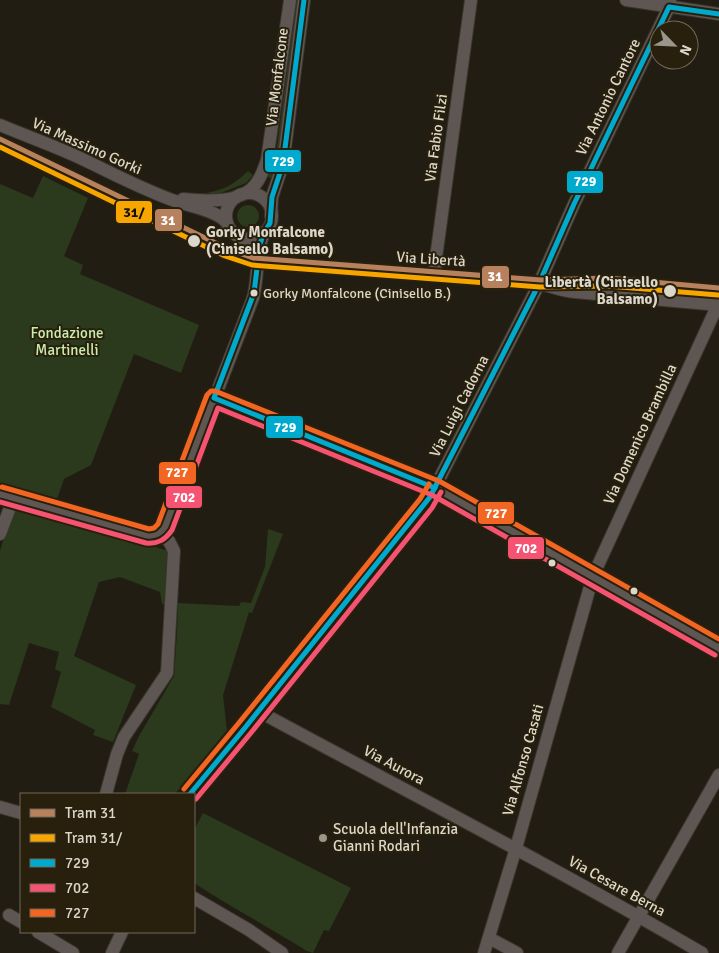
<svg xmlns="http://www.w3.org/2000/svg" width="719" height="953" font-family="Signika,sans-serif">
  <rect width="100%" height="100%" fill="#221d12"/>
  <!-- green -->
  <g fill="#2b391c">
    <path d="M 296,0 L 300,0 L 278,157 L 271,178 L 268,177 L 273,164 L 276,154 Z"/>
    <path d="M 248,171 L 253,175 L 246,183 L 216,195 L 206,193 C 226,189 233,185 248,171 Z"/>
    <path d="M 43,176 L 88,198 L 64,256 L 83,265 L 80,274 L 199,325 L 181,373 L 134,354 L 91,465 L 64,479 L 56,502 L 0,485 L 0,184 L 33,198 Z"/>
    <circle cx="248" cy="216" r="11"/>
    <path d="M 15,501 L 168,551 L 167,605 L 162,604 L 160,592 L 120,577 L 99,582 L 74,656 L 136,685 L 113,742 L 93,735 L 95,730 L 51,707 L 61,672 L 55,669 L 59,652 L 29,643 L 9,705 L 0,704 L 0,551 Z"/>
    <path d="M 268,529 L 283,534 L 252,613 L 249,612 L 223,695 L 227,731 L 175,794 L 125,794 L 139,754 L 132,751 L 139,736 L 174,676 L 177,632 L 178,603 L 239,606 L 241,602 L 251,603 L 265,567 Z"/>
    <path d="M 203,813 L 351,888 L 329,931 L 324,930 L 313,953 L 307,951 C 270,928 231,907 194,883 L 194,830 Z"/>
  </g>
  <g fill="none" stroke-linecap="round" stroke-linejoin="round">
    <!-- minor casing -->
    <g stroke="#3a362e" stroke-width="14">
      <g id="minor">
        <path d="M 626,0 L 719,14"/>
        <path d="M 0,125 C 26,136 52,145 78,157 C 110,172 141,189 175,201 C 189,206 219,211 227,223"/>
        <circle cx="249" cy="216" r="23"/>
        <path d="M 241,195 C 256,190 262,175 267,160 L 290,0"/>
        <path d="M 183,199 C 201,201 220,202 237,197"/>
        <path d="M 271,216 L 272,197 L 283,164 L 304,0"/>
        <path d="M 258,262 L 533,283 C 547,284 560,291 575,292 L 719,305"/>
        <path d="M 442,276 L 436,272 L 435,265 L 471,0"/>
        <path d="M 214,398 L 435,488 L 719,648"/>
        <path d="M 0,494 L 148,536 L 153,536 L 159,535"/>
        <path d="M 0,534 L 14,497"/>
        <path d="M 159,535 L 162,532 L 165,527 L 253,298 C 259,278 255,246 266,231"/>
        <path d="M 258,711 C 406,791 556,868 702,953"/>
        <path d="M 106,794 L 117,754 L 124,737 L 167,673 L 174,551 L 169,541 L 159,535"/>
        <path d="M 190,794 L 208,771 L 244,729 L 430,497 L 538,286 L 574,204 L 669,7 L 670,0"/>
        <path d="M 0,807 L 21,813"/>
        <path d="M 194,898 L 249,930 L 282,953"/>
        <path d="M 9,915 L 21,922"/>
        <path d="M 38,932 L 73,953"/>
        <path d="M 489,938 L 517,953"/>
        <path d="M 112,953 L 122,932"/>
        <path d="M 484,953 L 516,848 L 593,576 L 714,313 L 716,305"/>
        <path d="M 618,953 L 719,775"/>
      </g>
    </g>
    <!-- minor -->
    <use href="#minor" stroke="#5e5652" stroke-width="12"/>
    <!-- bus-1 casing -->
    <g stroke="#28200c" stroke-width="9">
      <g id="bus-1">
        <path d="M 304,0 L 283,164 L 272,197 L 270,223 L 263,235 L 260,244 L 254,293 L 214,398 L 435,488"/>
        <path d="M 190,794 L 244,729 L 430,497 L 538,286 L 574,204 L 669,7 L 719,14"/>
      </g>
    </g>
    <!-- bus-2 casing -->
    <g stroke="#28200c" stroke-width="9">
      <g id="bus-2">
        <path d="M 0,502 L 146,543 C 158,544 165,540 172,530 L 218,408 L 432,495 L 715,655"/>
        <path d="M 196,799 L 250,734 L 432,508 L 441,492"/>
      </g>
    </g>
    <!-- bus-3 casing -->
    <g stroke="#28200c" stroke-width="9">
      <g id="bus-3">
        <path d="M 2,487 L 149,529 L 154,528 L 158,524 L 207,395 L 211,391 L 215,391 L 439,481 L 719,639"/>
        <path d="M 184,789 L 238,724 L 420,499 L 429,484"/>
      </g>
    </g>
    <!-- bus-1 -->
    <use href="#bus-1" stroke="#00a9ce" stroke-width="5"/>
    <!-- bus-2 -->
    <use href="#bus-2" stroke="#f65372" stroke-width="5"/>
    <!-- bus-3 -->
    <use href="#bus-3" stroke="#f26522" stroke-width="5"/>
    <!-- tram-1 casing -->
    <g stroke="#28200c" stroke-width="9">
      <path id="tram-1" d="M 0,139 L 228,249 L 253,258 L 541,280 L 608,278 L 719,288"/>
    </g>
    <!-- tram-2 casing -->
    <g stroke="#28200c" stroke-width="9">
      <path id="tram-2" d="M 0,147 L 225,256 L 252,265 L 540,287 L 608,286 L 718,295"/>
    </g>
    <!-- tram-1 -->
    <use href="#tram-1" stroke="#b6815c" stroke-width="5"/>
    <!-- tram-2 -->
    <use href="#tram-2" stroke="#f7a600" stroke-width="5"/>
  </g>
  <!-- markers -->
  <g fill="#dcd7cb" stroke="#28200c" stroke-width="2">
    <circle cx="194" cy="241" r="7"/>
    <circle cx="670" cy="291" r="7"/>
    <circle cx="254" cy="293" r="4.5"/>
    <circle cx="552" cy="563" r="4.5"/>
    <circle cx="634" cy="591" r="4.5"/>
  </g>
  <circle fill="#9b968a" stroke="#28200c" stroke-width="2" cx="323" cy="838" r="5"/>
  <g text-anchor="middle" stroke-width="4" stroke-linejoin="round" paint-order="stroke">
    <!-- bus labels -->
    <g font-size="14" fill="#dcd7cb" stroke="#28200c" text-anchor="start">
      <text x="263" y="298">Gorky Monfalcone (Cinisello B.)</text>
    </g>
    <!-- street labels -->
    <g font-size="15" fill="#dcd7cb" stroke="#28200c">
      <text transform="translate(277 77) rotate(-83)" y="5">Via Monfalcone</text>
      <text transform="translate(608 97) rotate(-64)" y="5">Via Antonio Cantore</text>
      <text transform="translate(436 138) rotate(-82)" y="5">Via Fabio Filzi</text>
      <text transform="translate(87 146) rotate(24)" y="5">Via Massimo Gorki</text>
      <text transform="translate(431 259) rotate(4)" y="5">Via Libertà</text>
      <text transform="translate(459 406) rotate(-63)" y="5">Via Luigi Cadorna</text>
      <text transform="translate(640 434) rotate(-65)" y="5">Via Domenico Brambilla</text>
      <text transform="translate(523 760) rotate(-74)" y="5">Via Alfonso Casati</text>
      <text transform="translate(394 765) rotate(28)" y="5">Via Aurora</text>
      <text transform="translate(617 886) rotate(29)" y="5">Via Cesare Berna</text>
    </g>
    <!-- stop labels -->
    <g font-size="15" font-weight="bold" fill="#dcd7cb" stroke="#28200c" text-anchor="start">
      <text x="206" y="237">Gorky Monfalcone<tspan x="206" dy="17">(Cinisello Balsamo)</tspan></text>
      <text x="658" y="287" text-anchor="end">Libertà (Cinisello<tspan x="658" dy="17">Balsamo)</tspan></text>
    </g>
    <!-- park labels -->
    <g font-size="15" fill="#c8eead" stroke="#28200c">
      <text x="67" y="338">Fondazione<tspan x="67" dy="17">Martinelli</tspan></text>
    </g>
    <!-- poi labels -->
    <g font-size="15" fill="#dcd7cb" stroke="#28200c" text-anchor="start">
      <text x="333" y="834">Scuola dell'Infanzia<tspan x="333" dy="17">Gianni Rodari</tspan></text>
    </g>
  </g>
  <g stroke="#28200c" stroke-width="2">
    <rect x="264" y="149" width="38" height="24" rx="5" fill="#00a9ce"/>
    <rect x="566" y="170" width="38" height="24" rx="5" fill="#00a9ce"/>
    <rect x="115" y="200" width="38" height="24" rx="5" fill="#f7a600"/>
    <rect x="154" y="208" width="29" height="24" rx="5" fill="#b6815c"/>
    <rect x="481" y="265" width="29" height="24" rx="5" fill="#b6815c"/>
    <rect x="265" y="415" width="39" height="24" rx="5" fill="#00a9ce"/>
    <rect x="158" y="461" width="39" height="24" rx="5" fill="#f26522"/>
    <rect x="165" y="485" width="38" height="24" rx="5" fill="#f65372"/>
    <rect x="477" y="501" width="38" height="24" rx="5" fill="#f26522"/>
    <rect x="507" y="536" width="38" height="24" rx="5" fill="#f65372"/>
  </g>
  <g font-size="14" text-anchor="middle" font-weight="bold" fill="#fff">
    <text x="283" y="166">729</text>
    <text x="585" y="186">729</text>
    <text x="168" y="225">31</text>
    <text x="495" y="281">31</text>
    <text x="285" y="432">729</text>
    <text x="177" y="477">727</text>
    <text x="184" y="502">702</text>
    <text x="496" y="518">727</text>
    <text x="526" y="553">702</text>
  </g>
  <g font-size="14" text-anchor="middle" font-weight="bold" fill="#111">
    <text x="134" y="217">31/</text>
  </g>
  <!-- legend -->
  <rect x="20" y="793" width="175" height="140" fill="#28200c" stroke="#706958"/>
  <rect x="30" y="809" width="25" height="8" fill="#b6815c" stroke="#706958"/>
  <text x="65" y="818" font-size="15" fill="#dcd7cb">Tram 31</text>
  <rect x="30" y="834" width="25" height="8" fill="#f7a600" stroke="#706958"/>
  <text x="65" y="843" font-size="15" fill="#dcd7cb">Tram 31/</text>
  <rect x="30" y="859" width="25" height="8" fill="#00a9ce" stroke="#706958"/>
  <text x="65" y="868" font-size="15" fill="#dcd7cb">729</text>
  <rect x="30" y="884" width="25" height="8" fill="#f65372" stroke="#706958"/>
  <text x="65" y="893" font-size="15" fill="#dcd7cb">702</text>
  <rect x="30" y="909" width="25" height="8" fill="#f26522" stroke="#706958"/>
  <text x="65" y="918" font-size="15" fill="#dcd7cb">727</text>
  <!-- north arrow -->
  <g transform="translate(674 45) rotate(114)"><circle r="24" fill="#28200c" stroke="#706958"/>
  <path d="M0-4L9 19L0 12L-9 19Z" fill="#9b968a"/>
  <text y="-8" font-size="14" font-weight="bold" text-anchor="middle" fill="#dcd7cb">N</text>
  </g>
</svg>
